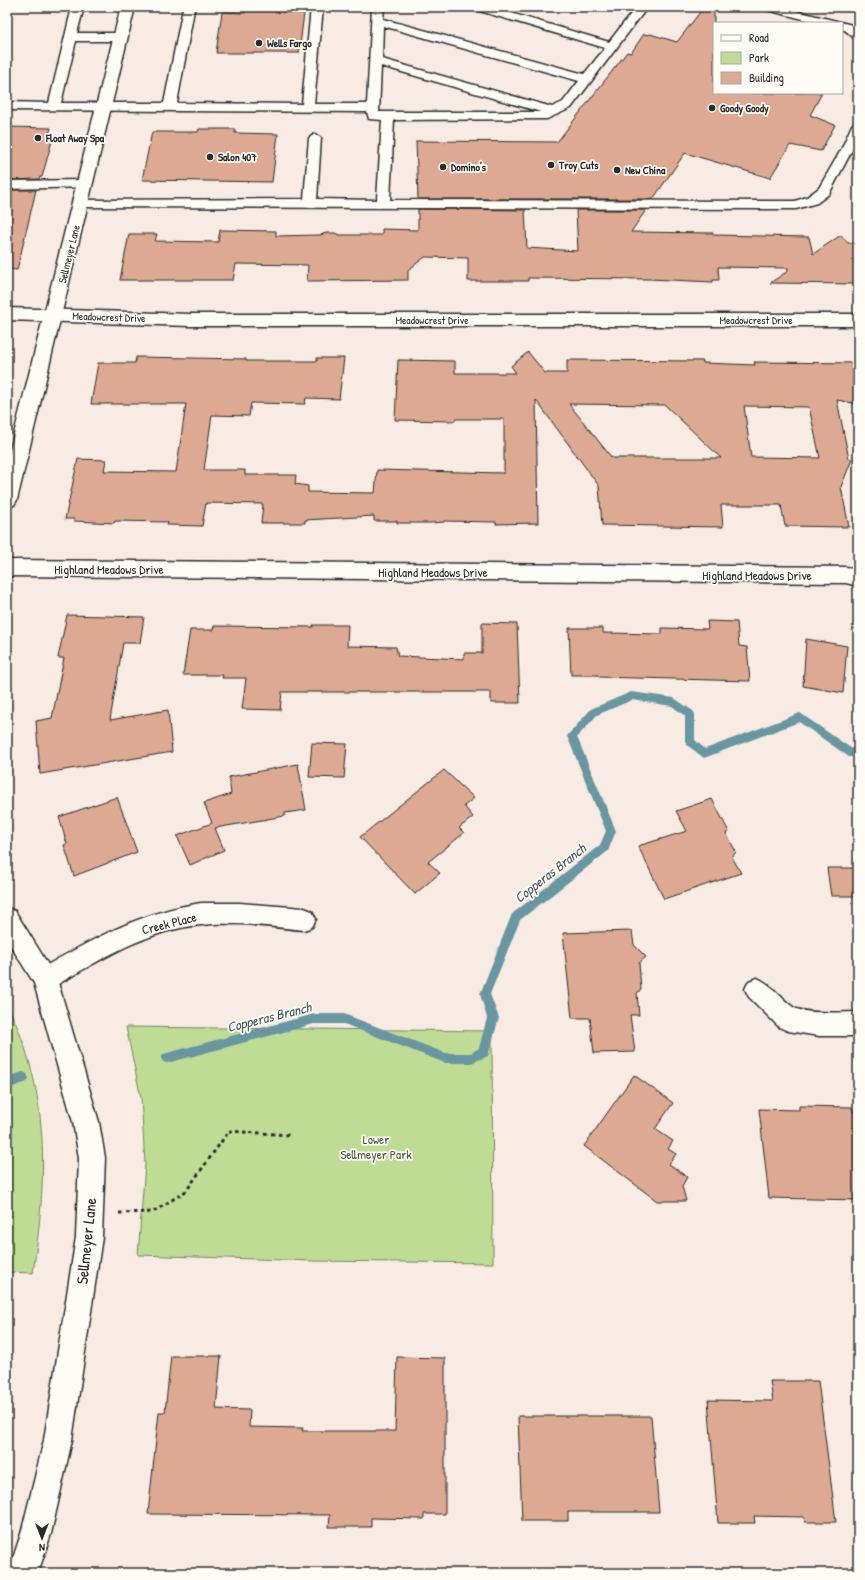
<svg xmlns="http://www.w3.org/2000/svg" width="865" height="1580" font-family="'Patrick Hand',sans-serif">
  <rect width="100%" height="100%" fill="#f7ebe3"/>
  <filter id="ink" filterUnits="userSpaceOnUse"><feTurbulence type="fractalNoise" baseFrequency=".025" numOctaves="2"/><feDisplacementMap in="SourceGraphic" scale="8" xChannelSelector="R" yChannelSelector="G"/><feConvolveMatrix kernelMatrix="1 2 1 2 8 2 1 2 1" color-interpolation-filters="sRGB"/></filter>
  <g filter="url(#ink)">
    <!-- green -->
    <g fill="#bfdc94" stroke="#758460">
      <path d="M 7,1004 C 51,1094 47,1177 33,1273 L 7,1272 Z"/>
      <path d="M 126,1027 L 492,1031 L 493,1263 L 314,1261 L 138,1255 L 145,1164 L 141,1098 Z"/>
    </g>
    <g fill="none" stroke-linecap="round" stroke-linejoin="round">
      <!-- stream -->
      <g fill="#6896a1" fill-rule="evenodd">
        <path d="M 631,692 L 674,698 L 693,711 L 695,714 L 695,740 L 705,749 L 800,713 L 855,751 L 857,754 L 855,757 L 849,757 L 799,722 L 704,758 L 687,745 L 685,742 L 685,716 L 672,706 L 632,700 L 597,715 L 577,737 L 616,831 L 608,851 L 520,920 L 490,994 L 499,1018 L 488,1056 L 471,1063 L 445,1063 L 344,1024 L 314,1024 L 167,1063 L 163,1062 L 161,1058 L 163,1054 L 167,1053 L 314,1014 L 344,1014 L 445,1053 L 471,1053 L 479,1048 L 487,1018 L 480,994 L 512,914 L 600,845 L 606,831 L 567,736 L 591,709 Z"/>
        <path d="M 23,1072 L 27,1074 L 29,1078 L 27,1082 L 7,1089 L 7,1077 Z"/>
      </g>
    </g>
    <!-- building -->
    <g fill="#dda992" stroke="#2b2b2b" fill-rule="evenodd">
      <path d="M 246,7 L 285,8 L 284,12 L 304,13 L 299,53 L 216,53 L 222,12 L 245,13 Z"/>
      <path d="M 704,7 L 714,7 L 714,93 L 822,93 L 810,115 L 835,125 L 821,151 L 790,145 L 770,178 L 685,153 L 653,199 L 418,199 L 416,141 L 557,142 L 627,52 L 631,53 L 644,34 L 648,35 L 650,34 L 677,42 Z"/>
      <path d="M 7,127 L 51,128 L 48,137 L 53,137 L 42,177 L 40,177 L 39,179 L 7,180 Z"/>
      <path d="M 199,129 L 235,129 L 235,133 L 278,134 L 272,182 L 142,180 L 152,132 L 198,132 Z"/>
      <path d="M 7,190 L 36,190 L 17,270 L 7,269 Z"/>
      <path d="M 418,209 L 525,210 L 527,248 L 578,251 L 576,210 L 646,210 L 631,232 L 713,233 L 713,235 L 809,237 L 813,254 L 841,235 L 848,243 L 858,243 L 858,284 L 770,283 L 788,271 L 788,268 L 718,267 L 719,280 L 713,280 L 713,282 L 649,279 L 528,278 L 528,281 L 468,281 L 468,258 L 425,257 L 408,270 L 408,280 L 307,281 L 308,265 L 236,264 L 233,280 L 120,280 L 129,234 L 157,234 L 155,241 L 218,242 L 220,230 L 276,231 L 276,236 L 320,235 L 326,233 L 335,233 L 339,235 L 382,235 L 382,229 L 418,230 Z"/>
      <path d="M 528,352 L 545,373 L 567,373 L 567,360 L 703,361 L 703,363 L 755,365 L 754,362 L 858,363 L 858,404 L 837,400 L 849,459 L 852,459 L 841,487 L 849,527 L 785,526 L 781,505 L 721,505 L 723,527 L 602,525 L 599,486 L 536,400 L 538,523 L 496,524 L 496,522 L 444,521 L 444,522 L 431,523 L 397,523 L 397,521 L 374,521 L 374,516 L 305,520 L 305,523 L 261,523 L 263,504 L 206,503 L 202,526 L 167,525 L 168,522 L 115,521 L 114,523 L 74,521 L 74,519 L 65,519 L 78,459 L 106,460 L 104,471 L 176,472 L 186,404 L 91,404 L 98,363 L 135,363 L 136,357 L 246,359 L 246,361 L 317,361 L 317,358 L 344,358 L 339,399 L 306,398 L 305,404 L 251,403 L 249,416 L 212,415 L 204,470 L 245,470 L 245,475 L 296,475 L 295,484 L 308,486 L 308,492 L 375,493 L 377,470 L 504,473 L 504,419 L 455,419 L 455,421 L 395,420 L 398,360 L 455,361 L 455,373 L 516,373 L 511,366 ZM 569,404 L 665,405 L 721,458 L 612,458 ZM 744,406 L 809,407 L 820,458 L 751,457 Z"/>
      <path d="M 67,615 L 144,617 L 140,643 L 123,643 L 110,720 L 168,710 L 172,752 L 40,774 L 36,721 L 52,718 L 64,658 L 58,658 Z"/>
      <path d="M 707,621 L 737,622 L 739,646 L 747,647 L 750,681 L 599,677 L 598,675 L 571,675 L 569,628 L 603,628 L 603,633 L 662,634 L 662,628 L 708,629 Z"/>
      <path d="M 482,623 L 517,624 L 520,703 L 491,703 L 491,692 L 282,692 L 280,710 L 242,709 L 246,678 L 222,678 L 223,675 L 183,675 L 190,630 L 213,630 L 214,626 L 313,627 L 313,625 L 348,625 L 347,646 L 396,647 L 398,656 L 464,659 L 464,653 L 482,653 Z"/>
      <path d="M 806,639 L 847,646 L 843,693 L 803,686 Z"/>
      <path d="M 312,743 L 347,744 L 344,778 L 309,777 Z"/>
      <path d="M 298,764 L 306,810 L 285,813 L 285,816 L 215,828 L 224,850 L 190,865 L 177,836 L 212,823 L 204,803 L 231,794 L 229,777 Z"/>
      <path d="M 444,770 L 474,798 L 464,806 L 473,817 L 459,828 L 464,833 L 428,862 L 440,873 L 415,894 L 360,837 Z"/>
      <path d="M 117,797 L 137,852 L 74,876 L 64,845 L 67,844 L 59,817 Z"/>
      <path d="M 712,799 L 729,832 L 726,833 L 736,852 L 732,857 L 741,873 L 664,899 L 638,846 L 687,831 L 676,811 Z"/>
      <path d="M 827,868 L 858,868 L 858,896 L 831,896 Z"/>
      <path d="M 632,931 L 634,945 L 646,957 L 639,963 L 641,990 L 637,993 L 639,1015 L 630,1015 L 635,1052 L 594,1053 L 590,1018 L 572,1018 L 563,933 Z"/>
      <path d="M 634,1075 L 673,1103 L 655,1129 L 673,1141 L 668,1149 L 676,1154 L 669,1164 L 687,1177 L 682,1186 L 686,1201 L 657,1201 L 584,1146 Z"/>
      <path d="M 799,1106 L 852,1107 L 853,1112 L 858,1112 L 858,1200 L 769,1198 L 759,1109 L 799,1110 Z"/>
      <path d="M 171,1356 L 221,1356 L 216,1409 L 250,1410 L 249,1427 L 303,1428 L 302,1431 L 395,1431 L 397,1357 L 445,1358 L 445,1514 L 424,1514 L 424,1519 L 371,1518 L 371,1527 L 329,1527 L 330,1515 L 148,1514 L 159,1412 L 165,1412 Z"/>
      <path d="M 770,1381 L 818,1381 L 836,1522 L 805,1522 L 804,1517 L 754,1516 L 755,1523 L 718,1523 L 708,1400 L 773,1401 Z"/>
      <path d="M 518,1416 L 651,1416 L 659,1512 L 568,1512 L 568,1521 L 522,1521 Z"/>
    </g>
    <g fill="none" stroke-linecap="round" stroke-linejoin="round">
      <!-- service casing -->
      <g stroke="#2b2b2b" stroke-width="3">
        <g id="service">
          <path d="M 72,7 L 84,7 L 77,33 L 121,33 L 127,37 L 121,41 L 76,41 L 61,103 L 164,103 L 183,8 L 197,7 L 194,10 L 177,103 L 302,104 L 311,7 L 323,7 L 314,104 L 367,104 L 372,7 L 384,7 L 383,19 L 584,74 L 605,48 L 473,9 L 471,7 L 490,7 L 609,42 L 633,11 L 632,7 L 644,7 L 645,11 L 643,13 L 571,108 L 547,119 L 394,120 L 390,200 L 795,201 L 807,197 L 819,188 L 841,150 L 852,125 L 858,121 L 858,139 L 829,194 L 817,203 L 796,209 L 81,207 L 76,206 L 74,203 L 76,200 L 304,199 L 309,138 L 315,134 L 321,138 L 317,199 L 377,200 L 382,120 L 369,119 L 367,112 L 7,110 L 7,102 L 49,103 ZM 383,26 L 579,81 L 563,102 L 552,107 L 382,59 ZM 381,66 L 541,112 L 379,112 Z"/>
          <path d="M 761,7 L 781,7 L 856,26 L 858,28 L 858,40 C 851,38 849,31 842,29 L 842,23 L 819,23 L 763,9 Z"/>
          <path d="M 85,180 L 90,181 L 92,184 L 90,187 L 7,189 L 7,181 Z"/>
        </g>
      </g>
      <!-- minor casing -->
      <g stroke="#2b2b2b" stroke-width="3">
        <g id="minor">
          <path d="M 7,308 L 190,314 L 858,314 L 858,326 L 190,326 L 7,320 Z"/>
          <path d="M 7,560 L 846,567 L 858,570 L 858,586 L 846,583 L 7,576 Z"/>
          <path d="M 201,903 L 239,903 L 304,908 L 312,911 L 316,919 L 312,927 L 304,930 C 270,927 235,921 201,925 C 146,930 100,960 53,987 L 45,990 L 37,987 L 33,979 L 37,971 C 89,941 140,912 201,903 Z"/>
          <path d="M 757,978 C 772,984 780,998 793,1007 C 803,1015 844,1012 858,1012 L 858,1036 L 819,1036 L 788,1031 L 779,1027 L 749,997 L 745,989 L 749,981 Z"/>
        </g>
      </g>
      <!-- tertiary casing -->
      <g stroke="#2b2b2b" stroke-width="3">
        <g id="tertiary">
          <path d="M 121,7 L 135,7 L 17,500 L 14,505 L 7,507 L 7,462 Z"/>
          <path d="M 7,908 L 15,911 L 57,979 L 99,1122 L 105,1158 L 102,1237 L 72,1440 L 51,1534 L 38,1573 L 8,1573 L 21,1534 L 44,1440 L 76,1237 L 79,1158 L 73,1122 L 34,983 L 7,940 Z"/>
        </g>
      </g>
      <!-- path -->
      <path stroke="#2b2b2b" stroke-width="3" stroke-dasharray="3.5 3.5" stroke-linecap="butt" d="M 119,1213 L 153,1212 L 186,1191 L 229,1131 L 289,1135"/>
      <!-- service -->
      <use href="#service" fill="#fdfcf7" fill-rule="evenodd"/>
      <!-- minor -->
      <use href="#minor" fill="#fdfcf7" fill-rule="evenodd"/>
      <!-- tertiary -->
      <use href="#tertiary" fill="#fdfcf7" fill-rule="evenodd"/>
    </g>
  </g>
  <!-- markers -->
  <g fill="#2b2b2b" stroke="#fdfcf7" stroke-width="1.5">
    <circle cx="259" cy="43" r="4"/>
    <circle cx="712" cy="108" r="4"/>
    <circle cx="38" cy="138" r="4"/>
    <circle cx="210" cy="157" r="4"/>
    <circle cx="551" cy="165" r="4"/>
    <circle cx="443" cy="167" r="4"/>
    <circle cx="617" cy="170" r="4"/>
  </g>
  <g text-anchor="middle" stroke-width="3.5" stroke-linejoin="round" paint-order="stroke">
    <!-- far-poi labels -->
    <g font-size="11" font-weight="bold" fill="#2b2b2b" stroke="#fdfcf7" text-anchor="start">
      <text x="267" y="47">Wells Fargo</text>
      <text x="720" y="112">Goody Goody</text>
      <text x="46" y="142">Float Away Spa</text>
      <text x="218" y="161">Salon 407</text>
      <text x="559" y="169">Troy Cuts</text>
      <text x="451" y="171">Domino's</text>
      <text x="625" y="174">New China</text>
    </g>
    <!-- far-street labels -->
    <g font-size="11" fill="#2b2b2b" stroke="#fdfcf7">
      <text transform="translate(69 254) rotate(-76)" y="4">Sellmeyer Lane</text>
      <text transform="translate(109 317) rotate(2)" y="4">Meadowcrest Drive</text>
      <text x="432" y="324">Meadowcrest Drive</text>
      <text x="756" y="324">Meadowcrest Drive</text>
    </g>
    <!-- street labels -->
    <g font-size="13" fill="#2b2b2b" stroke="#fdfcf7">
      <text x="109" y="574">Highland Meadows Drive</text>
      <text x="433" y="577">Highland Meadows Drive</text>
      <text x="757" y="580">Highland Meadows Drive</text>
      <text transform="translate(169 923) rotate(-14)" y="5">Creek Place</text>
    </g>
    <!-- park labels -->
    <g font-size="13" fill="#505745" stroke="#fdfcf7">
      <text x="376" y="1144">Lower<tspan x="376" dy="15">Sellmeyer Park</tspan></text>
    </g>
    <!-- water labels -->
    <g font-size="14" font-style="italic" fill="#44585c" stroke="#fdfcf7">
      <text transform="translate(550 873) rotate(-38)" y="5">Copperas Branch</text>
      <text transform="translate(269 1017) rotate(-14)" y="5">Copperas Branch</text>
    </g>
    <!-- near-street labels -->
    <g font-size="16" fill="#2b2b2b" stroke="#fdfcf7">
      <text transform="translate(86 1241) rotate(-84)" y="6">Sellmeyer Lane</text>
    </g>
  </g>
  <!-- margin -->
  <rect width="865" height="1580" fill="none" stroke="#fdfcf7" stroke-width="24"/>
  <rect x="12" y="12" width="841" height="1556" fill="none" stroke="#2b2b2b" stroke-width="1.5" filter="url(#ink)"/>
  <!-- legend -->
  <rect x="713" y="22" width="130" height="72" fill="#fdfcf7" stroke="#a9a8a5"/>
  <rect x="721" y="35" width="20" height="6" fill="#fdfcf7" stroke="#a9a8a5"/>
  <text x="749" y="42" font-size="12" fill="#2b2b2b">Road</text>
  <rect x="721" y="52" width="20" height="12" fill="#bfdc94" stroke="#a9a8a5"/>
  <text x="749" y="62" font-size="12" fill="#2b2b2b">Park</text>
  <rect x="721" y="72" width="20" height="12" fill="#dda992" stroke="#a9a8a5"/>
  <text x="749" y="82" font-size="12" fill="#2b2b2b">Building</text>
  <!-- north arrow -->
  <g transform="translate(42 1538) rotate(180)" stroke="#fdfcf7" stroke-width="3" paint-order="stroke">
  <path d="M0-3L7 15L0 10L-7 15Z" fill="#2b2b2b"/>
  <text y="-6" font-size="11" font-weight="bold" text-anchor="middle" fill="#2b2b2b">N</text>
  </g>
</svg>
